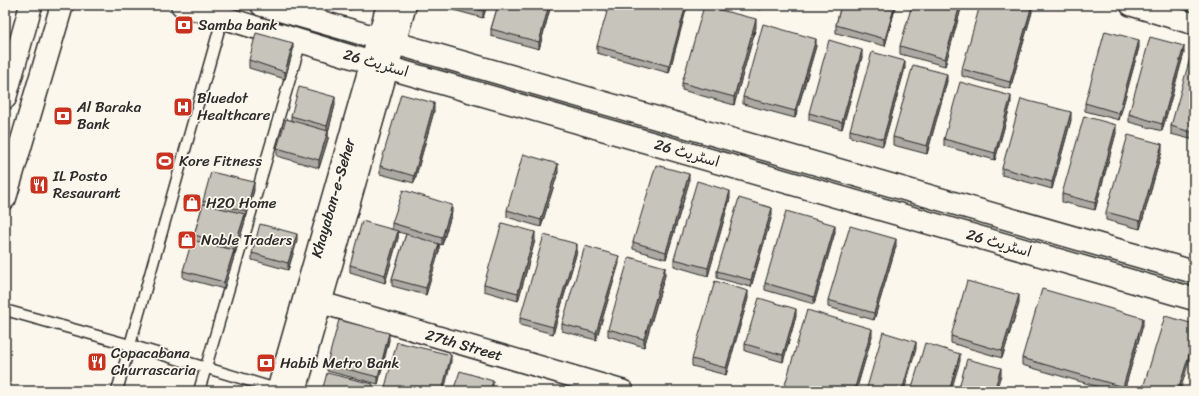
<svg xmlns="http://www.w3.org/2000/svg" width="1199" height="396" font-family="Sriracha,'Playpen Sans Arabic',sans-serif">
  <rect width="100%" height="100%" fill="#fbf7ec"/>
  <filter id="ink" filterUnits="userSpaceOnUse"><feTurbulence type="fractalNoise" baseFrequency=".025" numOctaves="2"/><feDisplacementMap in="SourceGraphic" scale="8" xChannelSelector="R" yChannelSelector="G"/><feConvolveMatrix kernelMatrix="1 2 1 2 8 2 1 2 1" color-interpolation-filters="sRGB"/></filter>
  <g filter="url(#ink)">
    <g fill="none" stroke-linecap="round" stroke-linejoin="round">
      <!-- lane casing -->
      <g stroke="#2b2b2b" stroke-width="13">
        <g id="lane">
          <path d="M 5,310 L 130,345 L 280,390"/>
          <path d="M 117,391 L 226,5"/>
          <path d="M 199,391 L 301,41"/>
        </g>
      </g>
      <!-- street casing -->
      <g stroke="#2b2b2b" stroke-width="24">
        <g id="street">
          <path d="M 1131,5 L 1194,24"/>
          <path d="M 305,298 L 623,391"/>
        </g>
      </g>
      <!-- secondary casing -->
      <g stroke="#2b2b2b" stroke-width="25">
        <g id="secondary">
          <path d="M 182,5 L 372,63 L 1194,299"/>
          <path d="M 262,5 L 1194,272"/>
          <path d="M 5,98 L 31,5"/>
          <path d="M 5,198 L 62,5"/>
          <path d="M 278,391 L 388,5"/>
          <path d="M 295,391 L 405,5"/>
        </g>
      </g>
      <!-- lane -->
      <use href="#lane" stroke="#fbf7ec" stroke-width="10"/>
      <!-- street -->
      <use href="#street" stroke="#fbf7ec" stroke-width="21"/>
      <!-- secondary -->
      <use href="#secondary" stroke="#fbf7ec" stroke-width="22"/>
    </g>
    <!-- wall -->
    <g fill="#aba9a2" stroke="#2b2b2b">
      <path d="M 331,5 L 352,5 L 351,10 Z"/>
      <path d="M 435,5 L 487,5 L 483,18 Z"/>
      <path d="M 498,5 L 551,5 L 539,49 L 491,36 L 491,29 Z"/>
      <path d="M 687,5 L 669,73 L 597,53 L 597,46 Z"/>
      <path d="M 740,5 L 762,5 L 761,10 Z"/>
      <path d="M 841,5 L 896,5 L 885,46 L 836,33 L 836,25 Z"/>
      <path d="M 962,5 L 945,66 L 900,54 L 900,46 Z"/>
      <path d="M 1032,12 L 1010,89 L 962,76 L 962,69 Z"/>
      <path d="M 756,27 L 734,105 L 682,90 L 682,83 Z"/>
      <path d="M 816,46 L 795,118 L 743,104 L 743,97 Z"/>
      <path d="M 1139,47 L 1119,120 L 1085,111 L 1085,103 Z"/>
      <path d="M 293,50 L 285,79 L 249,68 L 249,60 Z"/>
      <path d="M 1184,53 L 1162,131 L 1129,122 L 1129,114 Z"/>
      <path d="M 862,57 L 842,129 L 809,120 L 809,113 Z"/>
      <path d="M 1194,59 L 1194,140 L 1171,134 L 1171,126 Z"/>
      <path d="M 905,68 L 883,146 L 850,137 L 850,130 Z"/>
      <path d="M 947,81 L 927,154 L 893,145 L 893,137 Z"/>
      <path d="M 1011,103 L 995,160 L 944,146 L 944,139 Z"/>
      <path d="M 335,105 L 328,132 L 328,139 L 319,168 L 277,156 L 277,148 L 291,120 L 291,116 Z"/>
      <path d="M 434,111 L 414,183 L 380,174 L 380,166 Z"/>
      <path d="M 1071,120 L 1052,189 L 1002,175 L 1002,168 Z"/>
      <path d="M 1116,133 L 1095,210 L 1062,202 L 1062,194 Z"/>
      <path d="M 1162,151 L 1140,229 L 1106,220 L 1106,212 Z"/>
      <path d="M 558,172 L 541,227 L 507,217 L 507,210 Z"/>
      <path d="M 689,182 L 666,259 L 633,249 L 633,242 Z"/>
      <path d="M 254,190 L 246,218 L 245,218 L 245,221 L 235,254 L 234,253 L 234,257 L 224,289 L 183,278 L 183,271 L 194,240 L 194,235 L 203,204 L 203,201 Z"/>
      <path d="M 730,198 L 708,276 L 674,266 L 674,259 Z"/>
      <path d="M 452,212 L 442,245 L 439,244 L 439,251 L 426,295 L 392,286 L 392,279 L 406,234 L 398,232 L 398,238 L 385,283 L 350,272 L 350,265 L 392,230 L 392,223 Z"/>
      <path d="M 772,215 L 751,287 L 717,278 L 717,271 Z"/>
      <path d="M 835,232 L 814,304 L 765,290 L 765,283 Z"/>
      <path d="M 535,240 L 518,301 L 484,291 L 484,284 Z"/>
      <path d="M 297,241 L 288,270 L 252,260 L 252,253 Z"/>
      <path d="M 896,246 L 874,320 L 828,307 L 828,300 Z"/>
      <path d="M 577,251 L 553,334 L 520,325 L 520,318 Z"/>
      <path d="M 619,263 L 596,340 L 562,331 L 562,324 Z"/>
      <path d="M 665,275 L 644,347 L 608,336 L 608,329 Z"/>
      <path d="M 748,298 L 726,375 L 692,366 L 692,359 Z"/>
      <path d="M 1019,303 L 1002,358 L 951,343 L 951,336 Z"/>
      <path d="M 796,316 L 783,362 L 745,351 L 745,344 Z"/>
      <path d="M 1143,325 L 1124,391 L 1113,391 L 1022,365 L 1022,358 Z"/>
      <path d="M 872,336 L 856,391 L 784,391 L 784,388 Z"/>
      <path d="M 389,340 L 378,384 L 327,371 L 327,364 Z"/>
    </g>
    <!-- shaded-wall -->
    <g fill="#8b8984" stroke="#2b2b2b">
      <path d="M 485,5 L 487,5 L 483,18 L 483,11 Z"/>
      <path d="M 549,5 L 551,5 L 539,49 L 539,42 Z"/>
      <path d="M 686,5 L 687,5 L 687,7 L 669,73 L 669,66 Z"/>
      <path d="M 895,5 L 896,5 L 885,46 L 885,39 Z"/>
      <path d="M 960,5 L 962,5 L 945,66 L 945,59 Z"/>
      <path d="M 1032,5 L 1032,12 L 1010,89 L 1010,82 Z"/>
      <path d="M 756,19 L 756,27 L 734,105 L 734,97 Z"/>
      <path d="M 816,39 L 816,46 L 795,118 L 795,111 Z"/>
      <path d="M 1139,40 L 1139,47 L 1119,120 L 1119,113 Z"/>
      <path d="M 293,43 L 293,50 L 285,79 L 285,72 Z"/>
      <path d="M 1184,46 L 1184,53 L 1162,131 L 1162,124 Z"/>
      <path d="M 862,50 L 862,57 L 842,129 L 842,122 Z"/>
      <path d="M 905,61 L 905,68 L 883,146 L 883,139 Z"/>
      <path d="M 947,74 L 947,81 L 927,154 L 927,146 Z"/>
      <path d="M 1011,96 L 1011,103 L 995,160 L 995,153 Z"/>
      <path d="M 335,97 L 335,105 L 328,132 L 328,139 L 319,168 L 319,160 L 327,133 L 327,126 Z"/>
      <path d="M 434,103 L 434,111 L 414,183 L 414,176 Z"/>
      <path d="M 1071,112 L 1071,120 L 1052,189 L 1052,182 Z"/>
      <path d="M 1116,125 L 1116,133 L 1095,210 L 1095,203 Z"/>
      <path d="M 1162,144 L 1162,151 L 1140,229 L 1140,221 Z"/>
      <path d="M 558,164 L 558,172 L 541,227 L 541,220 Z"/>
      <path d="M 689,174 L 689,182 L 666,259 L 666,252 Z"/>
      <path d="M 254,182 L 254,190 L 246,218 L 246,211 Z"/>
      <path d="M 730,191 L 730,198 L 708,276 L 708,268 Z"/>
      <path d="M 452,205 L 452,212 L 442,245 L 442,238 Z"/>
      <path d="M 772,208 L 772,215 L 751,287 L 751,280 Z"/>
      <path d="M 245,214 L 245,221 L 235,254 L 235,246 Z"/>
      <path d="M 835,225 L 835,232 L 814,304 L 814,297 Z"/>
      <path d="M 398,231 L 398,238 L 385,283 L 385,275 Z"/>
      <path d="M 535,232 L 535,240 L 518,301 L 518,293 Z"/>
      <path d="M 297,234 L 297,241 L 288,270 L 288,263 Z"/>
      <path d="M 896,239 L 896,246 L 874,320 L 874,313 Z"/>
      <path d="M 439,244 L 439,251 L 426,295 L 426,288 Z"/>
      <path d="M 577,244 L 577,251 L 553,334 L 553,327 Z"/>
      <path d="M 234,250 L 234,257 L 224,289 L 224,282 Z"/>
      <path d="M 619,256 L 619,263 L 596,340 L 596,333 Z"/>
      <path d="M 665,267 L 665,275 L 644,347 L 644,339 Z"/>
      <path d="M 748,291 L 748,298 L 726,375 L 726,368 Z"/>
      <path d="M 1019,295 L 1019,303 L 1002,358 L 1002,351 Z"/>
      <path d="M 796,309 L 796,316 L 783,362 L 783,355 Z"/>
      <path d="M 1143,318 L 1143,325 L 1124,391 L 1123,391 L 1123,387 Z"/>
      <path d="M 872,329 L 872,336 L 856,391 L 854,391 Z"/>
      <path d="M 389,333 L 389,340 L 378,384 L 378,377 Z"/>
      <path d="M 1194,338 L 1194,345 L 1180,391 L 1178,391 Z"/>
      <path d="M 916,342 L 916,349 L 904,391 L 902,391 Z"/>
      <path d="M 960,354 L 960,361 L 951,391 L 949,391 Z"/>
      <path d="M 451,355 L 451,362 L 444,391 L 442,391 Z"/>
      <path d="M 1001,368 L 1001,375 L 996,391 L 994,391 Z"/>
      <path d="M 493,381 L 493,389 L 492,391 L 490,391 Z"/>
    </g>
    <!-- building -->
    <g fill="#c7c4bc" stroke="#2b2b2b">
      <path d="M 461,5 L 485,5 L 483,11 Z"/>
      <path d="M 498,5 L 549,5 L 539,42 L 491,29 Z"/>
      <path d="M 609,5 L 686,5 L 669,66 L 597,46 Z"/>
      <path d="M 841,5 L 895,5 L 885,39 L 836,25 Z"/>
      <path d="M 912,5 L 960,5 L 945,59 L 900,46 Z"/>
      <path d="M 980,5 L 1032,5 L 1010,82 L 962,69 Z"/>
      <path d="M 704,6 L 756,19 L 734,97 L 682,83 Z"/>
      <path d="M 763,24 L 816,39 L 795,111 L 743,97 Z"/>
      <path d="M 1105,31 L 1139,40 L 1119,113 L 1085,103 Z"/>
      <path d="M 256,33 L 293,43 L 285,72 L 249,60 Z"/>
      <path d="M 1150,37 L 1184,46 L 1162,124 L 1129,114 Z"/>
      <path d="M 829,40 L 862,50 L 842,122 L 809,113 Z"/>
      <path d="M 872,52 L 905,61 L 883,139 L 850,130 Z"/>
      <path d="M 1190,58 L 1194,59 L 1194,133 L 1171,126 Z"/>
      <path d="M 913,65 L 947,74 L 927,146 L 893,137 Z"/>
      <path d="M 960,82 L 1011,96 L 995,153 L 944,139 Z"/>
      <path d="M 299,87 L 335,97 L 327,126 L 291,116 Z"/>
      <path d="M 401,94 L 434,103 L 414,176 L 380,166 Z"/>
      <path d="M 1021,99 L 1071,112 L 1052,182 L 1002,168 Z"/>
      <path d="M 1084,116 L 1116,125 L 1095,203 L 1062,194 Z"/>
      <path d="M 286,119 L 328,131 L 319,160 L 277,148 Z"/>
      <path d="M 1128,135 L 1162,144 L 1140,221 L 1106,212 Z"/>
      <path d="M 523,154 L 558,164 L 541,220 L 507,210 Z"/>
      <path d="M 656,165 L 689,174 L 666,252 L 633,242 Z"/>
      <path d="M 211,172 L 254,182 L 246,211 L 203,201 Z"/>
      <path d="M 697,181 L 730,191 L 708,268 L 674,259 Z"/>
      <path d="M 403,190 L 452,205 L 442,238 L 392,223 Z"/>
      <path d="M 739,198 L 772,208 L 751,280 L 717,271 Z"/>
      <path d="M 203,204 L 245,214 L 235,246 L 194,235 Z"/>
      <path d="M 786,211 L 835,225 L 814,297 L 765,283 Z"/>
      <path d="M 362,221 L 398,231 L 385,275 L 350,265 Z"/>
      <path d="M 502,223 L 535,232 L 518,293 L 484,284 Z"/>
      <path d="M 260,224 L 297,234 L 288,263 L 252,253 Z"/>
      <path d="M 850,226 L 896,239 L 874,313 L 828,300 Z"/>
      <path d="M 406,234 L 439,244 L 426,288 L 392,279 Z"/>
      <path d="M 544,235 L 577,244 L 553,327 L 520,318 Z"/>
      <path d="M 192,240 L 234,250 L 224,282 L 183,271 Z"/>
      <path d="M 585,246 L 619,256 L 596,333 L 562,324 Z"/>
      <path d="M 629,257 L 665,267 L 644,339 L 608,329 Z"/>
      <path d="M 715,281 L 748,291 L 726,368 L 692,359 Z"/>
      <path d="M 967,281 L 1019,295 L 1002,351 L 951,336 Z"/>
      <path d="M 1042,289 L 1143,318 L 1123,387 L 1022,358 Z"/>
      <path d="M 759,298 L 796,309 L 783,355 L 745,344 Z"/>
      <path d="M 807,310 L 872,329 L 854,391 L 795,391 L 784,388 Z"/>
      <path d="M 1165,316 L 1194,324 L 1194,338 L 1178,391 L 1142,391 Z"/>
      <path d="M 339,320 L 389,333 L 378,377 L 327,364 Z"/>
      <path d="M 883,332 L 916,342 L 902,391 L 866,391 Z"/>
      <path d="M 397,342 L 451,355 L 442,391 L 384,391 Z"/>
      <path d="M 925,343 L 960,354 L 949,391 L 911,391 Z"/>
      <path d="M 967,359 L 1001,368 L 994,391 L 958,391 Z"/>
      <path d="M 460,371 L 493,381 L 490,391 L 453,391 Z"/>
      <path d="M 1194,372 L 1194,391 L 1188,391 Z"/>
      <path d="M 327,373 L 373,384 L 371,391 L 322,391 Z"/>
    </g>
  </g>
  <!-- icons -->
  <defs>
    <g id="bank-square" transform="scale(1)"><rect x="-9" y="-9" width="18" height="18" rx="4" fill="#c8321e" stroke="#fbf7ec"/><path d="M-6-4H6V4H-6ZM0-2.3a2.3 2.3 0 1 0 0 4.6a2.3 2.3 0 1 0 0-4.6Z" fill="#fff"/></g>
    <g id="hospital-square" transform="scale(1)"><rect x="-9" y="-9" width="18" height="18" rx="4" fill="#c8321e" stroke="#fbf7ec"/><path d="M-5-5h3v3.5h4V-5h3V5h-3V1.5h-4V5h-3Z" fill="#fff"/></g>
    <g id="stadium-square" transform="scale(1)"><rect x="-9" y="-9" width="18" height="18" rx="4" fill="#c8321e" stroke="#fbf7ec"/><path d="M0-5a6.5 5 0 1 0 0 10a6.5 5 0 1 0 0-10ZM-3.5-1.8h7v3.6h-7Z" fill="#fff"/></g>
    <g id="restaurant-square" transform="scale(1)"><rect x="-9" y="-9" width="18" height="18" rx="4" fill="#c8321e" stroke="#fbf7ec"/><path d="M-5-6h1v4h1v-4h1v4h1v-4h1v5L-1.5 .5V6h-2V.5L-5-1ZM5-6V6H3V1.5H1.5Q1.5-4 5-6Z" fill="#fff"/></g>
    <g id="shop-square" transform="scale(1)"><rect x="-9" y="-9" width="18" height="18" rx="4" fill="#c8321e" stroke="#fbf7ec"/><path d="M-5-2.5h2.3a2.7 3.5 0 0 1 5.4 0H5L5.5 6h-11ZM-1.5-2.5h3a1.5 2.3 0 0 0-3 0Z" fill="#fff"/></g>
  </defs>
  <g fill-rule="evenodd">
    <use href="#bank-square" x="184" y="25"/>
    <use href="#hospital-square" x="183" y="107"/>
    <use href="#bank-square" x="63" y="116"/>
    <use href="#stadium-square" x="165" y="161"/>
    <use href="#restaurant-square" x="39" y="185"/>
    <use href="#shop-square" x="192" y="203"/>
    <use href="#shop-square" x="187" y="240"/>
    <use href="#restaurant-square" x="97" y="362"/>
    <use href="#bank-square" x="266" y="363"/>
  </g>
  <g text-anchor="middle" stroke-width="3.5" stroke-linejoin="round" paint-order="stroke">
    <!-- poi labels -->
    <g font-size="15" fill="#2b2b2b" stroke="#fbf7ec" text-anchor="start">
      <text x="198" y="30">Samba bank</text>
      <text x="197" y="103">Bluedot<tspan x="197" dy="17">Healthcare</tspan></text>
      <text x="77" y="112">Al Baraka<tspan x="77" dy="17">Bank</tspan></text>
      <text x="179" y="166">Kore Fitness</text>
      <text x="53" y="181">IL Posto<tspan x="53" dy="17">Resaurant</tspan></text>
      <text x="206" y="208">H2O Home</text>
      <text x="201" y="245">Noble Traders</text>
      <text x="111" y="358">Copacabana<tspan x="111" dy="17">Churrascaria</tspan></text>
      <text x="280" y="368">Habib Metro Bank</text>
    </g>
    <!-- street labels -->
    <g font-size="15" fill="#2b2b2b" stroke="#fbf7ec">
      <text transform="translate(376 63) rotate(16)" y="5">اسٹریٹ 26</text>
      <text transform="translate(687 153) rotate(16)" y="5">اسٹریٹ 26</text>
      <text transform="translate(333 198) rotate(-74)" y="5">Khayaban-e-Seher</text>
      <text transform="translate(999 243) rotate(16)" y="5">اسٹریٹ 26</text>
      <text transform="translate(464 345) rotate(16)" y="5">27th Street</text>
    </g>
  </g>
  <!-- margin -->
  <rect width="1199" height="396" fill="none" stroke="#fbf7ec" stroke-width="20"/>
  <rect x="10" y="10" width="1179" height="376" fill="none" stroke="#2b2b2b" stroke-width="1.5" filter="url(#ink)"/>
</svg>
